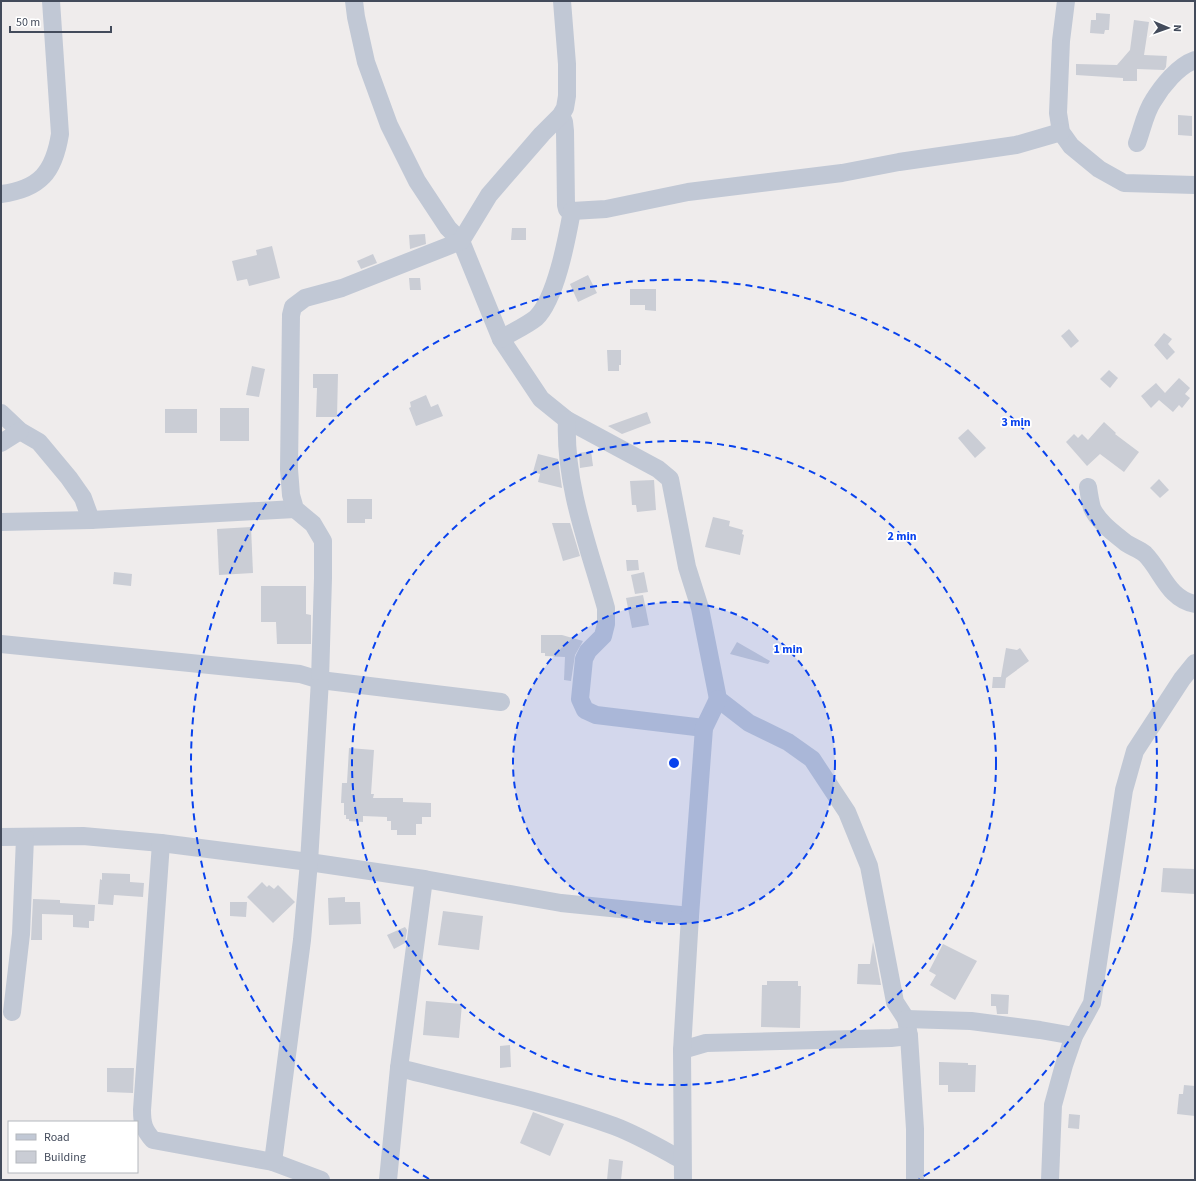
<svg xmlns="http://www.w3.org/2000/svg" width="1196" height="1181" font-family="'Source Sans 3',sans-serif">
  <rect width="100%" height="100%" fill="#efecec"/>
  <!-- building -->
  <g fill="#cacdd5">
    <path d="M 1096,13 L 1110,14 L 1109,30 L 1105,30 L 1104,34 L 1090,33 L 1091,20 L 1096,20 Z"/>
    <path d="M 1134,20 L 1149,22 L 1144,55 L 1167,56 L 1166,67 L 1164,70 L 1137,69 L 1137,81 L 1123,81 L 1123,78 L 1076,75 L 1076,64 L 1117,65 L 1130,50 Z"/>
    <path d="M 1178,115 L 1192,116 L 1192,136 L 1178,135 Z"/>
    <path d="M 512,228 L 526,228 L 526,240 L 511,240 Z"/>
    <path d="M 425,234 L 426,244 L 410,249 L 409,235 Z"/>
    <path d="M 272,246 L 280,278 L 249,286 L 247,279 L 237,281 L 232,261 L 257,255 L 256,250 Z"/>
    <path d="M 373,254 L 377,263 L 361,269 L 357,261 Z"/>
    <path d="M 588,275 L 597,293 L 578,302 L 570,284 Z"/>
    <path d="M 409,278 L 420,278 L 421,290 L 410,290 Z"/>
    <path d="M 630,289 L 656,289 L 656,311 L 645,310 L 645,305 L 630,305 Z"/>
    <path d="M 1069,329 L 1079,341 L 1071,348 L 1061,336 Z"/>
    <path d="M 1164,333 L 1172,339 L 1168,344 L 1175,352 L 1167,360 L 1154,345 Z"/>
    <path d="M 607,350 L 621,350 L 621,365 L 619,365 L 619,371 L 608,371 Z"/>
    <path d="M 252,366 L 265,369 L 259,397 L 246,395 Z"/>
    <path d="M 1109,370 L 1118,378 L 1110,388 L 1100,379 Z"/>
    <path d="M 313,374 L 338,374 L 337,417 L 316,417 L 317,388 L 313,388 Z"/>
    <path d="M 1179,378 L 1190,388 L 1185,394 L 1190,398 L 1182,408 L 1179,405 L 1173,412 L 1159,400 L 1151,408 L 1141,396 L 1156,383 L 1165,393 Z"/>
    <path d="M 426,395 L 431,407 L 438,404 L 443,416 L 416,426 L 409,408 L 411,407 L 410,402 Z"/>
    <rect x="220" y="408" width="29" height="33"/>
    <rect x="165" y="409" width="32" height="24"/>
    <path d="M 647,412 L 651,423 L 622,434 L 608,426 Z"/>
    <path d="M 1104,422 L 1116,433 L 1115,434 L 1139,452 L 1124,472 L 1100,454 L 1087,466 L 1066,442 L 1074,434 L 1078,438 L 1082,434 L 1088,440 Z"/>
    <path d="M 968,429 L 986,448 L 975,458 L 958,438 Z"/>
    <path d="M 591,451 L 593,466 L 580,468 L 579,453 Z"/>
    <path d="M 538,454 L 558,459 L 562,488 L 538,482 L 540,474 L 533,472 Z"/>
    <path d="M 1159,479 L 1169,490 L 1160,498 L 1150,488 Z"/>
    <path d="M 654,480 L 656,510 L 637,512 L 636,505 L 632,505 L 630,481 Z"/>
    <path d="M 347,499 L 372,499 L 372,519 L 365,519 L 365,523 L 347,523 Z"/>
    <path d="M 713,517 L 730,521 L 729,526 L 743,530 L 742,534 L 744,535 L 740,555 L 705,547 Z"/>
    <path d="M 552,523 L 570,523 L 580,556 L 563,561 Z"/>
    <path d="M 251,527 L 253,573 L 219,575 L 217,529 Z"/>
    <path d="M 626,560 L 638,560 L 639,570 L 627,571 Z"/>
    <path d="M 114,572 L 132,574 L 131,586 L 113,584 Z"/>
    <path d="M 644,572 L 648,592 L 635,594 L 631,575 Z"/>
    <path d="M 261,586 L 306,586 L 306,614 L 311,615 L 311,644 L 277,644 L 276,622 L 261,622 Z"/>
    <path d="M 643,595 L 649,625 L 632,628 L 626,598 Z"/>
    <path d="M 541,635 L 562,635 L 583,641 L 575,655 L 571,681 L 564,680 L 565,657 L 545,656 L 545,653 L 541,653 Z"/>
    <path d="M 737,642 L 770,661 L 768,664 L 730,654 Z"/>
    <path d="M 1006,648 L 1017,650 L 1020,648 L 1029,661 L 1006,678 L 1005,688 L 992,688 L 993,677 L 1001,677 Z"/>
    <path d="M 349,748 L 374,750 L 371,794 L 374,794 L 373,798 L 403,798 L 403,802 L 431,803 L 431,817 L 422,817 L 422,824 L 416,824 L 416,835 L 397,835 L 397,830 L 391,830 L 391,821 L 387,821 L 387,817 L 363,816 L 363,822 L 349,821 L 349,819 L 346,819 L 346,815 L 344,815 L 344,803 L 341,803 L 342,783 L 347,783 Z"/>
    <path d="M 1163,868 L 1195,869 L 1195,894 L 1161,892 Z"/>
    <path d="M 102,873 L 130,874 L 130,882 L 144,883 L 143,897 L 114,895 L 113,905 L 98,904 L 100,879 L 102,880 Z"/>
    <path d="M 262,882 L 267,887 L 269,885 L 274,889 L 278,885 L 295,902 L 273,923 L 247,897 Z"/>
    <path d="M 345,897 L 345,902 L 360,902 L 361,924 L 329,925 L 328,898 Z"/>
    <path d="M 33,899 L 60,900 L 60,903 L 95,905 L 94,921 L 89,921 L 89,928 L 73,927 L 73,915 L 42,914 L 42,940 L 31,940 Z"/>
    <path d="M 230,902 L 247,902 L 246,917 L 230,916 Z"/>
    <path d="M 443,911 L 483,916 L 479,950 L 438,945 Z"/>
    <path d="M 405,927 L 407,930 L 405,943 L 394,949 L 387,935 Z"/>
    <path d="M 873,942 L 881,985 L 857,984 L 858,964 L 870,964 Z"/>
    <path d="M 943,944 L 977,961 L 955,1000 L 930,985 L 936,975 L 929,971 Z"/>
    <path d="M 767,981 L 798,981 L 798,986 L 801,986 L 800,1028 L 761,1027 L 762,985 L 767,985 Z"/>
    <path d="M 991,994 L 1009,995 L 1008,1014 L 997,1014 L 996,1006 L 991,1006 Z"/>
    <path d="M 426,1001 L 462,1004 L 459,1038 L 423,1035 Z"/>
    <path d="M 510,1045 L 511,1067 L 500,1068 L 500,1046 Z"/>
    <path d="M 939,1062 L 968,1063 L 968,1065 L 976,1065 L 975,1092 L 948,1092 L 948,1085 L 939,1085 Z"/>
    <path d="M 107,1068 L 134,1068 L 133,1093 L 107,1092 Z"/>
    <path d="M 1184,1085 L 1195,1086 L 1195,1116 L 1177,1114 L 1179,1094 L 1183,1094 Z"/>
    <path d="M 533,1112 L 564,1124 L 550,1156 L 520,1143 Z"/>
    <path d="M 1069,1114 L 1080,1115 L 1079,1129 L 1068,1128 Z"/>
    <path d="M 609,1159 L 623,1161 L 621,1180 L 607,1180 Z"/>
  </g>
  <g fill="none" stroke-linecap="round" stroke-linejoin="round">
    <!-- minor -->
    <g stroke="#c1c8d5" stroke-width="18">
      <path d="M 354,1 L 356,17 L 366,62 L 389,125 L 417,181 L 448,228 L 461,241 L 501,339 L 541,399 L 567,420 L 658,469 L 670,479 L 687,567 L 700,608 L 718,699 L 749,723 L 788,742 L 812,759 L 847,812 L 869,866 L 895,1002 L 906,1019 L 909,1036 L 915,1129 L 915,1180"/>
      <path d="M 1066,1 L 1061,41 L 1058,113 L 1061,132 L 1071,146 L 1099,169 L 1124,183 L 1195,185"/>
      <path d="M 561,115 L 564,122 L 565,131 L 566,205 L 567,209 L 572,211 L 606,209 L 688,192 L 842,173 L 899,162 L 1016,145 L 1061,132"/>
      <path d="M 1137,143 C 1142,130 1145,113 1153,101 C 1162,86 1178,66 1195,60"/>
      <path d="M 1,194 C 40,189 54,172 60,134 L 51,1"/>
      <path d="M 501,339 C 512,332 526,326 536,318 C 556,299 567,238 572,211"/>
      <path d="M 1,413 L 20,431 L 39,442 L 69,478 L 83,498 L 91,520"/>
      <path d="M 567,420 C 564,484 589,548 606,608 L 606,624 L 603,636 L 588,651 L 584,659 L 580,699 L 585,710 L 596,715 L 704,728"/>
      <path d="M 1,443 L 20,431"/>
      <path d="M 1088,487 C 1089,494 1090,501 1092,508 C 1098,522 1115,534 1126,543 C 1132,547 1139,549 1145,554 C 1162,571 1168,599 1195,604"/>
      <path d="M 1,522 L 91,520 L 295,509"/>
      <path d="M 1,644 L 300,674 L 320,680 L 501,702"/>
      <path d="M 1,837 L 83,836 L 161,843 L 309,862 L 424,879 L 561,903 L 690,916"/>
      <path d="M 161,843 L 142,1110 C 142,1124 144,1130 153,1140 L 273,1162 L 321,1180"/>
      <path d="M 12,1012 L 21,934 L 25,838"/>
      <path d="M 906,1019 L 971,1021 L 1040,1030 L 1074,1036"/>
      <path d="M 682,1050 L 706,1043 L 891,1038 L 909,1036"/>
      <path d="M 399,1068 C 470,1086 546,1101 614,1126 C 638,1135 660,1148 682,1160"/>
      <path d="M 273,1162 L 302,940 L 309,862 L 320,680 L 323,578 L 323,541 L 313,524 L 295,509 L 291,495 L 289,469 L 291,315 L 293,307 L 305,298 L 342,288 L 461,241 L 489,195 L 542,134 L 561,115 L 565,108 L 567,96 L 567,64 L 562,1"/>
      <path d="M 388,1180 L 399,1068 L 424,879"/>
      <path d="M 683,1180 L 682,1050 L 690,916 L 704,728 L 718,699"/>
      <path d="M 1050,1180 L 1053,1105 L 1064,1065 L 1074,1036 L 1092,1003 L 1124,790 L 1135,751 L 1182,679 L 1195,663"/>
    </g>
  </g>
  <!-- distance rings -->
  <circle cx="674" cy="763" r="161" fill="#0842ed" fill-opacity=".12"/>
  <g fill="none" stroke="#0842ed" stroke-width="2" stroke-dasharray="7 5">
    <circle cx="674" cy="763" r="161"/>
    <circle cx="674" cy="763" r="322"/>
    <path d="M429 1179A483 483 0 1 1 919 1179"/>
  </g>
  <circle cx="674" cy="763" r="6" fill="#0842ed" stroke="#fff" stroke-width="2"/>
  <g font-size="12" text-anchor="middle" font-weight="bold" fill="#0842ed" stroke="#fff" stroke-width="3.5" stroke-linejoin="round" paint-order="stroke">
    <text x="1016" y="426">3 min</text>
    <text x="902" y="540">2 min</text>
    <text x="788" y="653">1 min</text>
  </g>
  <!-- border -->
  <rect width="1196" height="1181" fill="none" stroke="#434b5b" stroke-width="4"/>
  <!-- legend -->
  <rect x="8" y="1121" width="130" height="52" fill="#ffffff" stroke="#b4b7bd"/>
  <rect x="16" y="1134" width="20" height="6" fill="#c1c8d5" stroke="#b4b7bd"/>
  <text x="44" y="1141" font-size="12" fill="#434b5b">Road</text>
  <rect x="16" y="1151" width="20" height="12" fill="#cacdd5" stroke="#b4b7bd"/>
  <text x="44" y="1161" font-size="12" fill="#434b5b">Building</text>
  <!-- north arrow -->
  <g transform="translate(1168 28) rotate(92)" stroke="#ffffff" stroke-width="3" paint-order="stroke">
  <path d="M0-3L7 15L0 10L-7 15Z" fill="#434b5b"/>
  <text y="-6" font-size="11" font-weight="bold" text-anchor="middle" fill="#434b5b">N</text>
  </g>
  <!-- scale -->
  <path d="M10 26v6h101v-6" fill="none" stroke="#434b5b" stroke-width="2"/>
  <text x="16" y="26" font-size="12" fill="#434b5b" stroke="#ffffff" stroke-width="3" paint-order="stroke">50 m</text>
</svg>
